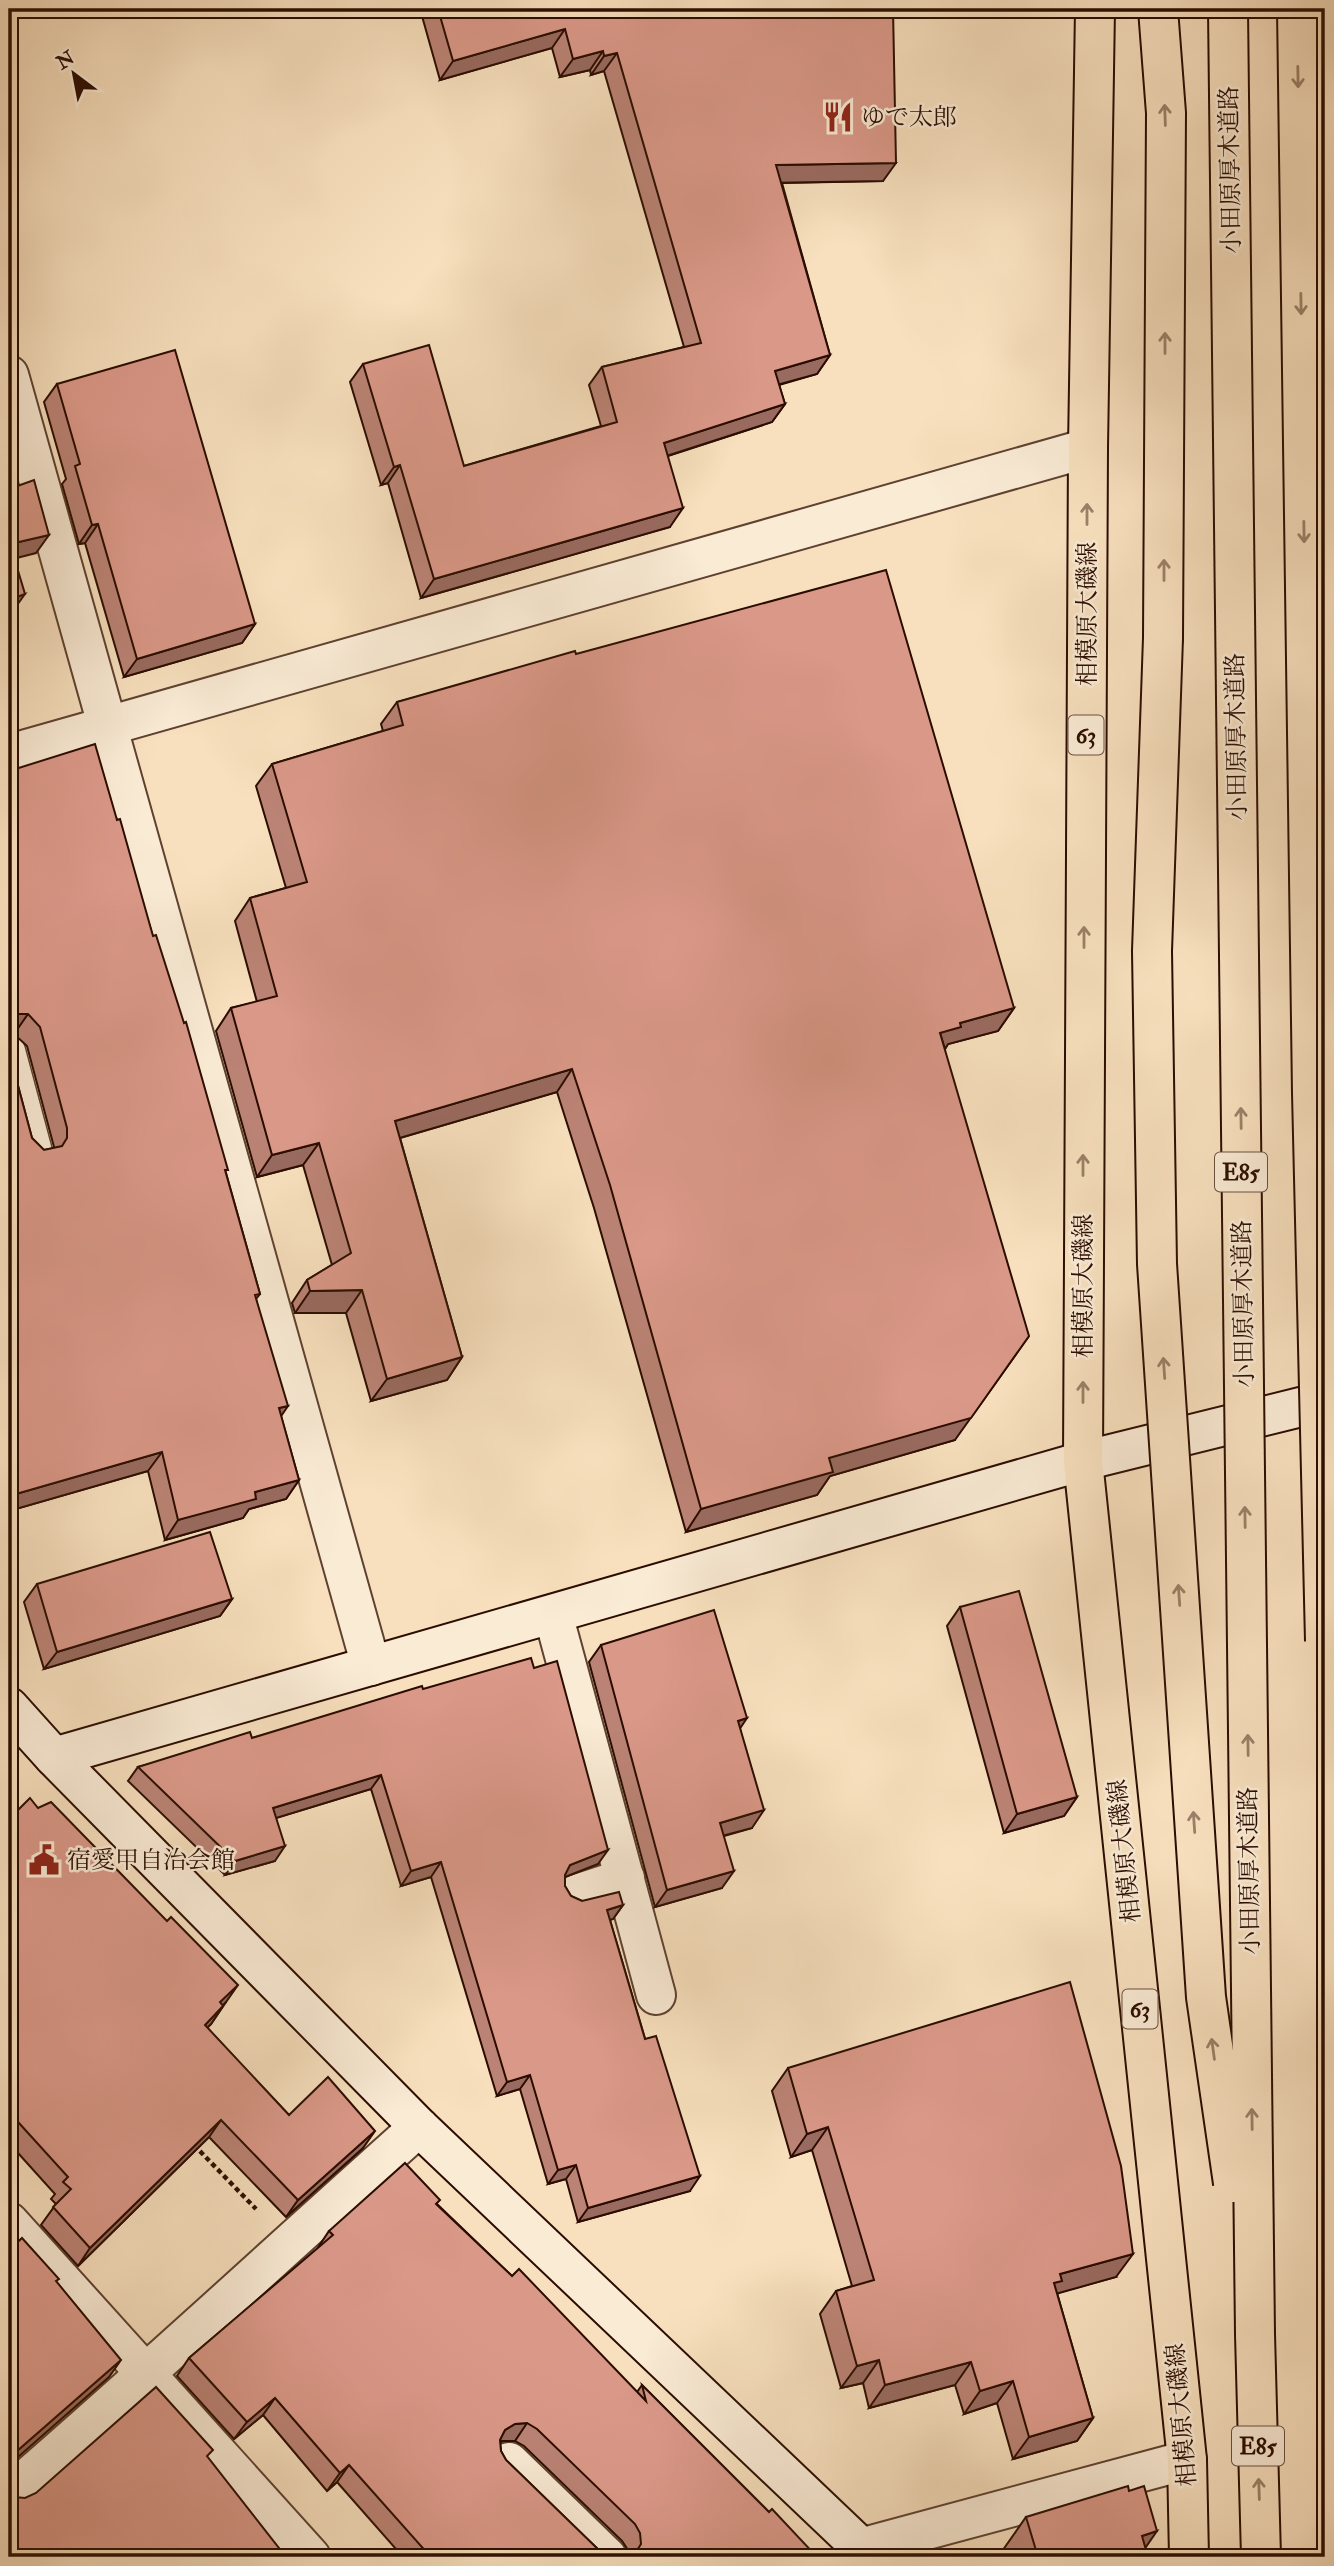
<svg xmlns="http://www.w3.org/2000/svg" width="1334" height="2566" font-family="'IM FELL Double Pica','Noto Serif JP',serif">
  <rect width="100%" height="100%" fill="#f8e0be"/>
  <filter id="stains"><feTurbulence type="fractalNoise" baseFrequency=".00286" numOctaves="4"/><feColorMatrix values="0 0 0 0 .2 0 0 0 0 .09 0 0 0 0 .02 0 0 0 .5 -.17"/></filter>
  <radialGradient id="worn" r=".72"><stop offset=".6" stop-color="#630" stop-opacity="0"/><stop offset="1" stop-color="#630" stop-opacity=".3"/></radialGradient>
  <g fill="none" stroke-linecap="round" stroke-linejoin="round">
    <!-- lane casing -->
    <g stroke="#5e4130" stroke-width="35">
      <path id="lane" d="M 9,1051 L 36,1152"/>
    </g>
    <!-- street casing -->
    <g stroke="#5e4130" stroke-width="42">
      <g id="street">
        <path d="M 9,375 L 371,1666"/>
        <path d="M 9,754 L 1088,448"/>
        <path d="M 553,1614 L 656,1995"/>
        <path d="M 576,1894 L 625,1878"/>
        <path d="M 9,2222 L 311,2557"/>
        <path d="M 509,2462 L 607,2557"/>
        <path d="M 9,2494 C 148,2374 282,2249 419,2127"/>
        <path d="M 860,2548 L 1187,2460"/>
      </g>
    </g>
    <!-- secondary casing -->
    <g stroke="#2b0c00" stroke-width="42">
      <g id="secondary">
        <path d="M 9,1707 L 54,1757 L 419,2127 L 871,2557"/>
        <path d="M 54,1757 L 1083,1461 L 1325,1401"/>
      </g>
    </g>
    <!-- primary casing -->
    <g stroke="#2b0c00" stroke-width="42">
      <path id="primary" d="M 1095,9 L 1088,448 L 1083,1461 L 1187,2460 L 1189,2557"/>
    </g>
    <!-- highway casing -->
    <g stroke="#2b0c00" stroke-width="42">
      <g id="highway">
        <path d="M 1158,9 L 1166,113 L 1163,638"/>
        <path d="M 1255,2334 L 1261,2557"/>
      </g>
    </g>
    <!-- path -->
    <path stroke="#2b0c00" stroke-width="4.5" stroke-dasharray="5 3.5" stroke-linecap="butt" d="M 194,2145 L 256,2209"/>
    <!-- lane -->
    <use href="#lane" stroke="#faebd5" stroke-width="32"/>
    <!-- street -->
    <use href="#street" stroke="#faebd5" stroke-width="38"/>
    <!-- secondary -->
    <use href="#secondary" stroke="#faebd5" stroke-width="38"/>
    <!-- primary -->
    <use href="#primary" stroke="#f8e0be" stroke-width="38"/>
    <!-- highway -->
    <use href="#highway" stroke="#f8e0be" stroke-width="38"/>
    <!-- highway-bridge casing -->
    <g stroke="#2b0c00" stroke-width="42" stroke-linecap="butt">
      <g id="highway-bridge">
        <path d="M 1228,9 L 1255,2334"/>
        <path d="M 1297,9 L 1312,1093 L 1325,1641"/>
        <path d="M 1163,638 L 1152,951 L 1157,1264 L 1206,1997 L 1233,2183"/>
      </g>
    </g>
    <!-- highway-bridge -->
    <use href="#highway-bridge" stroke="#f8e0be" stroke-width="38"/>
  </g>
  <!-- wall -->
  <g fill="#bb8375" stroke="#2b0c00" stroke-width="2">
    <path d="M 420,9 L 893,9 L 883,181 L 782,183 L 830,355 L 817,374 L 779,385 L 785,404 L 772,422 L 668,456 L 670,527 L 421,598 L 388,483 L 381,485 L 350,382 L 363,364 L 464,466 L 601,426 L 589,385 L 602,367 L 684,347 L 604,71 L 591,75 L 590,70 L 560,77 L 552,48 L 440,80 Z"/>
    <path d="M 57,384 L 255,624 L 242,643 L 124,677 L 85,543 L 79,544 L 62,484 L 66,479 L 44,402 Z"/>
    <path d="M 576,654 L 1014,1008 L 998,1031 L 948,1044 L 945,1049 L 955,1440 L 830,1476 L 817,1495 L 686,1532 L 594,1208 L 557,1092 L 400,1138 L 462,1357 L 447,1380 L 371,1401 L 346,1313 L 295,1313 L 292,1303 L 307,1280 L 332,1265 L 303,1165 L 257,1177 L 216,1031 L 231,1008 L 257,1002 L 235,921 L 250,898 L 286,888 L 256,786 L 272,764 L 383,731 L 381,724 L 397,702 Z"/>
    <path d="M 117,820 L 226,1173 L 260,1294 L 256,1299 L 281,1416 L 299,1480 L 286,1499 L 249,1509 L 243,1518 L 165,1540 L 148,1471 L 9,1511 L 9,1052 L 32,1138 L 44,1150 L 54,1148 L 54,1147 L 27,1046 L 14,1034 L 9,1034 Z"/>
    <path d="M 37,1584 L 232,1599 L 220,1616 L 44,1669 L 24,1602 Z"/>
    <path d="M 960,1607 L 1077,1797 L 1064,1816 L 1004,1833 L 947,1626 Z"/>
    <path d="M 601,1645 L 740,1728 L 752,1828 L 724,1836 L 722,1888 L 655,1907 L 589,1662 Z"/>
    <path d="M 423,1689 L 598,1864 L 565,1877 L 565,1886 L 571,1896 L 582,1901 L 623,1905 L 613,1919 L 610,1920 L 690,2191 L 578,2222 L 566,2179 L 548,2184 L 520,2089 L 497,2096 L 431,1877 L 401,1886 L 371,1789 L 276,1818 L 275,1861 L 225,1875 L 128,1781 L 138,1767 L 252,1738 Z"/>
    <path d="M 38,1808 L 226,2002 L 211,2024 L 207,2028 L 289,2115 L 363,2148 L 286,2217 L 209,2137 L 78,2266 L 41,2225 L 56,2204 L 51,2199 L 55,2194 L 9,2143 L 9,1819 Z"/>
    <path d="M 788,2068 L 1116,2277 L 1057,2293 L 1093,2418 L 1077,2441 L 1013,2459 L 997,2403 L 964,2414 L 955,2385 L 869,2408 L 863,2383 L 841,2388 L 820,2314 L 836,2291 L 852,2286 L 812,2150 L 791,2157 L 772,2091 Z"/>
    <path d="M 437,2204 L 512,2276 L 637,2392 L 642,2385 L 769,2512 L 817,2557 L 628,2557 L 628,2550 L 622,2541 L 524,2446 L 515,2441 L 502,2441 L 500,2443 L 501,2451 L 506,2460 L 605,2556 L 608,2557 L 403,2557 L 337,2482 L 327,2491 L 263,2415 L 234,2439 L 177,2376 L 189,2358 L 317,2249 L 329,2231 Z"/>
    <path d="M 1026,2517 L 1145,2548 L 1148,2557 L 998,2557 Z"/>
  </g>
  <!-- shaded-wall -->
  <g fill="#996a5f" stroke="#2b0c00" stroke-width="2">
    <path d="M 565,29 L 552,48 L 440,80 L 453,61 Z"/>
    <path d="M 603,51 L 590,70 L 560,77 L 573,59 Z"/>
    <path d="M 617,53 L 604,71 L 591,75 L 604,56 Z"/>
    <path d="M 896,163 L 883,181 L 764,183 L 776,165 Z"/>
    <path d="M 830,355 L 817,374 L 762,389 L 775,371 Z"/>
    <path d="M 785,404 L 772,422 L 651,461 L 664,443 Z"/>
    <path d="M 400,465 L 388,483 L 381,485 L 394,467 Z"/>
    <path d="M 683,508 L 670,527 L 421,598 L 434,579 Z"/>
    <path d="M 98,524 L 85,543 L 79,544 L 92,525 Z"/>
    <path d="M 49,535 L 36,553 L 9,560 L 10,544 Z"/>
    <path d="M 25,594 L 12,612 L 9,614 L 9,600 Z"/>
    <path d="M 255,624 L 242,643 L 124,677 L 137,659 Z"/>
    <path d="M 1014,1008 L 998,1031 L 948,1044 L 945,1049 L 940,1033 L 960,1023 Z"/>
    <path d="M 17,1014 L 28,1014 L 14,1034 L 9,1034 L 9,1020 Z"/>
    <path d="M 572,1069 L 557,1092 L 379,1144 L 395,1121 Z"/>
    <path d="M 319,1143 L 303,1165 L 257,1177 L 272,1155 Z"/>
    <path d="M 362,1290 L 346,1313 L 295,1313 L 310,1291 Z"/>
    <path d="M 1029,1336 L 955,1440 L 830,1476 L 817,1495 L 686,1532 L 701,1509 L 829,1458 Z"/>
    <path d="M 462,1357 L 447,1380 L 371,1401 L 387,1379 Z"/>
    <path d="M 288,1406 L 275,1425 L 279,1408 Z"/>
    <path d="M 162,1452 L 148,1471 L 9,1511 L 9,1496 Z"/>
    <path d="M 299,1480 L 286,1499 L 249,1509 L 243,1518 L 165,1540 L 178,1520 L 255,1492 Z"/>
    <path d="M 232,1599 L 220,1616 L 44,1669 L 57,1652 Z"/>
    <path d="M 747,1718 L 735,1736 L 738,1721 Z"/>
    <path d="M 381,1775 L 371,1789 L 263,1822 L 273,1808 Z"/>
    <path d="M 1077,1797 L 1064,1816 L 1004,1833 L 1017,1814 Z"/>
    <path d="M 764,1810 L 752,1828 L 707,1840 L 720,1823 Z"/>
    <path d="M 285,1846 L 275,1861 L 225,1875 L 235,1861 Z"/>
    <path d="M 608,1850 L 598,1864 L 560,1879 L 570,1865 Z"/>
    <path d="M 441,1862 L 431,1877 L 401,1886 L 411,1871 Z"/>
    <path d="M 734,1871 L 722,1888 L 655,1907 L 667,1890 Z"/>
    <path d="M 623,1905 L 613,1919 L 597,1924 L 607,1910 Z"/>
    <path d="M 238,1985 L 226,2002 L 208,2020 L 220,2002 Z"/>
    <path d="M 223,2006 L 211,2024 L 192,2042 L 205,2025 Z"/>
    <path d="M 530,2075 L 520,2089 L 497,2096 L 507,2082 Z"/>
    <path d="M 221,2120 L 209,2137 L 78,2266 L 90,2248 Z"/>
    <path d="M 828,2127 L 812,2150 L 791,2157 L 807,2134 Z"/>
    <path d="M 375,2131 L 363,2148 L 286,2217 L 298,2200 Z"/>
    <path d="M 576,2165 L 566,2179 L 548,2184 L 558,2170 Z"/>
    <path d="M 700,2176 L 690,2191 L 578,2222 L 588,2208 Z"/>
    <path d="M 1133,2254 L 1116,2277 L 1052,2295 L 1038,2306 L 1060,2274 Z"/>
    <path d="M 121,2360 L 109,2377 L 9,2465 L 9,2458 Z"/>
    <path d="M 879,2360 L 863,2383 L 841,2388 L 857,2366 Z"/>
    <path d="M 971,2362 L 955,2385 L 869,2408 L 885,2385 Z"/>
    <path d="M 1013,2381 L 997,2403 L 964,2414 L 980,2391 Z"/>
    <path d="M 275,2398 L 263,2415 L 234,2439 L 247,2422 Z"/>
    <path d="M 1093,2418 L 1077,2441 L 1013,2459 L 1029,2437 Z"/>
    <path d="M 527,2423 L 515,2441 L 502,2441 L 493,2447 L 505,2430 L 515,2424 Z"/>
    <path d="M 349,2465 L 337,2482 L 327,2491 L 340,2473 Z"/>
    <path d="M 1157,2531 L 1139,2557 L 1142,2536 Z"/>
  </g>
  <!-- building -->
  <g fill="#da9888" stroke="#2b0c00" stroke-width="2">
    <path d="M 438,9 L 893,9 L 896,163 L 776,165 L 830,355 L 775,371 L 785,404 L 664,443 L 683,508 L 434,579 L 400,465 L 394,467 L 363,364 L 429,345 L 464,466 L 617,422 L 602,367 L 701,343 L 617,53 L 604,56 L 603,51 L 573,59 L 565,29 L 453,61 Z"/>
    <path d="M 175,350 L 255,624 L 137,659 L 98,524 L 92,525 L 75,466 L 80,464 L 57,384 Z"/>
    <path d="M 34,480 L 49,535 L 10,544 L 25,594 L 9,600 L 9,489 Z"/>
    <path d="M 886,570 L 1014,1008 L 960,1023 L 961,1027 L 940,1033 L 1029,1336 L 971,1418 L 829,1458 L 833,1472 L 701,1509 L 610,1185 L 572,1069 L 395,1121 L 462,1357 L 387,1379 L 362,1290 L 310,1291 L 307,1280 L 351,1253 L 319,1143 L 272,1155 L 231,1008 L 277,996 L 250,898 L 307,882 L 272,764 L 403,725 L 397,702 L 575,651 L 576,654 Z"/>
    <path d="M 95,744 L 117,820 L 120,819 L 153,936 L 156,935 L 184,1023 L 186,1022 L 228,1170 L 225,1170 L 260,1294 L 255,1295 L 288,1406 L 279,1408 L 299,1480 L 255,1492 L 256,1499 L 178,1520 L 162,1452 L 9,1496 L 9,1052 L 32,1138 L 44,1150 L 62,1146 L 67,1138 L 67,1128 L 40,1027 L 28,1014 L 17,1014 L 9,1020 L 9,771 Z"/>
    <path d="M 210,1532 L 232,1599 L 57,1652 L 37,1584 Z"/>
    <path d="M 1019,1591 L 1077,1797 L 1017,1814 L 960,1607 Z"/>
    <path d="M 714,1610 L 747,1718 L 738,1721 L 764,1810 L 720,1823 L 734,1871 L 667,1890 L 601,1645 Z"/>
    <path d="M 531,1658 L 534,1668 L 557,1661 L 608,1850 L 570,1865 L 565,1875 L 565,1886 L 571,1896 L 582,1901 L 619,1892 L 623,1905 L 607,1910 L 645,2039 L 656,2036 L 700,2176 L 588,2208 L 576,2165 L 558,2170 L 530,2075 L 507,2082 L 441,1862 L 411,1871 L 381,1775 L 273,1808 L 285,1846 L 235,1861 L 138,1767 L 250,1732 L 252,1738 L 422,1686 L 423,1689 Z"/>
    <path d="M 30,1798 L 38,1808 L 51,1802 L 167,1921 L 171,1917 L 238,1985 L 220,2002 L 223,2006 L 205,2025 L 289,2115 L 328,2077 L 375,2131 L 298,2200 L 221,2120 L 90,2248 L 53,2207 L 71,2189 L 63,2182 L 68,2177 L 9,2112 L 9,1819 Z"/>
    <path d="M 1070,1982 L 1121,2166 L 1133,2254 L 1060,2274 L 1062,2281 L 1054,2283 L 1093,2418 L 1029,2437 L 1013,2381 L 980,2391 L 971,2362 L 885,2385 L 879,2360 L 857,2366 L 836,2291 L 874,2280 L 828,2127 L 807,2134 L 788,2068 Z"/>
    <path d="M 405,2163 L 440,2200 L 436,2204 L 512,2276 L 519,2269 L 646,2401 L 642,2385 L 769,2512 L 772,2509 L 817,2557 L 631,2557 L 634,2555 L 641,2544 L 640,2533 L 635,2524 L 537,2429 L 527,2423 L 515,2424 L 505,2430 L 500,2440 L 501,2451 L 506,2460 L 605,2556 L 608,2557 L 427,2557 L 429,2555 L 349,2465 L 340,2473 L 275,2398 L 247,2422 L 189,2358 L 333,2235 L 329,2231 Z"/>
    <path d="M 22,2238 L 59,2279 L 56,2281 L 121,2360 L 9,2458 L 9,2250 Z"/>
    <path d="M 156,2387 L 213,2450 L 207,2456 L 286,2557 L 9,2557 L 9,2494 L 14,2497 L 25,2498 L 36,2493 Z"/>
    <path d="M 1128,2486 L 1129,2491 L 1144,2486 L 1157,2531 L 1142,2536 L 1148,2557 L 1038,2557 L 1026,2517 Z"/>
  </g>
  <!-- one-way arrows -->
  <defs><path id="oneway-shaft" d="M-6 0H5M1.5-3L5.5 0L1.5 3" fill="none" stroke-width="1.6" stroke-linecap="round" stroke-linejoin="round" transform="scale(1.75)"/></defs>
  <g stroke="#9c8168">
    <use href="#oneway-shaft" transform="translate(1298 77) rotate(89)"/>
    <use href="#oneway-shaft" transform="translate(1165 115) rotate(-92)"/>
    <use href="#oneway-shaft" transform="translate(1301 304) rotate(89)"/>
    <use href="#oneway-shaft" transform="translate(1165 343) rotate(-90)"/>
    <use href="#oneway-shaft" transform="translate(1087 514) rotate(-90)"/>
    <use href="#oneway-shaft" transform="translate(1304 532) rotate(89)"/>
    <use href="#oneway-shaft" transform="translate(1164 570) rotate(-90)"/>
    <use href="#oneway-shaft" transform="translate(1084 937) rotate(-90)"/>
    <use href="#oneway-shaft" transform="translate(1241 1118) rotate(-91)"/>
    <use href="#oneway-shaft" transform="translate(1083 1165) rotate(-90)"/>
    <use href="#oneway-shaft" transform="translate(1164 1368) rotate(-94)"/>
    <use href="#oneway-shaft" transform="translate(1083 1392) rotate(-90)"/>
    <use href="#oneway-shaft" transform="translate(1245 1517) rotate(-91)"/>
    <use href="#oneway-shaft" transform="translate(1179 1595) rotate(-94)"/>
    <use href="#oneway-shaft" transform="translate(1248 1745) rotate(-91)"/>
    <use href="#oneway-shaft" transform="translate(1194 1822) rotate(-94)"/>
    <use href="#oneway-shaft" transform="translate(1213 2049) rotate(-98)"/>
    <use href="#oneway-shaft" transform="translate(1252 2119) rotate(-91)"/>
    <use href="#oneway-shaft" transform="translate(1259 2489) rotate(-92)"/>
  </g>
  <!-- icons -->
  <defs>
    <g id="restaurant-bare" transform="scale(2.415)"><path d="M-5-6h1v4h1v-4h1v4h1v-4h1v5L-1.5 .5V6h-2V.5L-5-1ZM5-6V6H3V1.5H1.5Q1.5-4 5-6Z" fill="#8f2418" stroke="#faebd5" stroke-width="2.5" paint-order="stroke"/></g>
    <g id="civic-bare" transform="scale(2.415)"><path d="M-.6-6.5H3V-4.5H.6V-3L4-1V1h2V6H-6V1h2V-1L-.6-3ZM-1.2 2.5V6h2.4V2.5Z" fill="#8f2418" stroke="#faebd5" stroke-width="2.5" paint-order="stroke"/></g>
  </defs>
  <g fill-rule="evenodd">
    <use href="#restaurant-bare" x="838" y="117"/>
    <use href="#civic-bare" x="44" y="1860"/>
  </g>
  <g text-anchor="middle" stroke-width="5" stroke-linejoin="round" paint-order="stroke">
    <!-- shield labels -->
    <g fill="#faebd5" stroke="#694f40" stroke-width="2">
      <rect x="1068.5" y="715.5" width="35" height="39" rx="5"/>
      <rect x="1215" y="1152.5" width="52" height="39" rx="5"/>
      <rect x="1122.5" y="1989.5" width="35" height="39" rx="5"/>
      <rect x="1232" y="2426.5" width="52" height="39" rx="5"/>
    </g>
    <g font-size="23" font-weight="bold" fill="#2b0c00">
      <text x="1086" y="743">63</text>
      <text x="1241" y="1180">E85</text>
      <text x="1140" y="2017">63</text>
      <text x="1258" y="2454">E85</text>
    </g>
    <!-- poi labels -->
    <g font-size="24" fill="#2b0c00" stroke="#faebd5" text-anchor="start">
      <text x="861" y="125">ゆで太郎</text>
      <text x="67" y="1868">宿愛甲自治会館</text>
    </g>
    <!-- street labels -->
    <g font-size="24" fill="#2b0c00" stroke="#faebd5">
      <text transform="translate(1230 170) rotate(-91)" y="8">小田原厚木道路</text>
      <text transform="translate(1087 614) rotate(-90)" y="8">相模原大磯線</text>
      <text transform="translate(1236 737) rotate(-91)" y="8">小田原厚木道路</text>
      <text transform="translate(1083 1286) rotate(-90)" y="8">相模原大磯線</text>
      <text transform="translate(1243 1304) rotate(-91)" y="8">小田原厚木道路</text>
      <text transform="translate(1124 1851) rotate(-96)" y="8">相模原大磯線</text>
      <text transform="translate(1249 1871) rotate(-91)" y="8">小田原厚木道路</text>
      <text transform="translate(1181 2415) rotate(-95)" y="8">相模原大磯線</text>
    </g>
  </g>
  <!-- margin -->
  <rect width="1334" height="2566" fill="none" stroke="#f8e0be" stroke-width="35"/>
  <rect x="10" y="10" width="1313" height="2545" fill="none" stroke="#2b0c00" stroke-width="3.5"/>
  <rect x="18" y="18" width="1299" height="2531" fill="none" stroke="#2b0c00" stroke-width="2"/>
  <!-- north arrow -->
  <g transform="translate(74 74) rotate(328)" stroke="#faebd5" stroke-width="5" paint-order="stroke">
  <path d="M0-5L12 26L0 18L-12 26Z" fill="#2b0c00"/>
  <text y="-10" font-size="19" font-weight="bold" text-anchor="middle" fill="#2b0c00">N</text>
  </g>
  <rect width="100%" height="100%" filter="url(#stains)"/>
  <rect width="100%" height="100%" fill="url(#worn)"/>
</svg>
